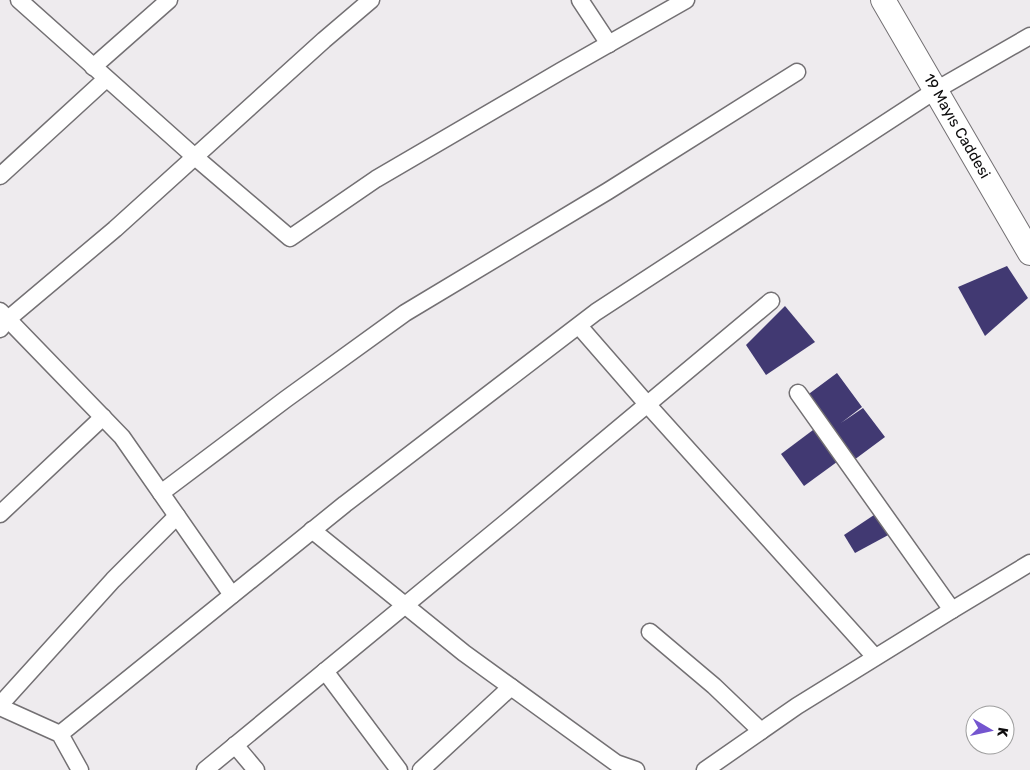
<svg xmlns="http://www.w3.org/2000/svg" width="1030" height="770" font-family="Rubik,sans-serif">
  <rect width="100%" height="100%" fill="#eeebee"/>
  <!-- building -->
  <g fill="#413972">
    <path d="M 1007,266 L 1028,298 L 985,336 L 958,287 Z"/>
    <path d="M 785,306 L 815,342 L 766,375 L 746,345 Z"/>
    <path d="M 837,373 L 862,407 L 841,423 L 863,408 L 885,437 L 854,460 L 806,396 Z"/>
    <path d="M 817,427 L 841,459 L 804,486 L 781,454 Z"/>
    <path d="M 874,515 L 892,533 L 855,553 L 844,535 Z"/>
  </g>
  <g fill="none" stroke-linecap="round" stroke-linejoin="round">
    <!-- street casing -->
    <g stroke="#737073" stroke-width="19">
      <g id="street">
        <path d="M 19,0 L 195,157 L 290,238 L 376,179 L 561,71 L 686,0"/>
        <path d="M 580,0 L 609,44"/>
        <path d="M 93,67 L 169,0"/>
        <path d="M 0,176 L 106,79"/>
        <path d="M 0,311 L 122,437 L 232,595"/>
        <path d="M 579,326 L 647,404 L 875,657"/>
        <path d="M 0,329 L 8,319 L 115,229 L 324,40 L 371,0"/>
        <path d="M 798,393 L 952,610"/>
        <path d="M 161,493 L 286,399 L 405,313 L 608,191 L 797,72"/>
        <path d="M 0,514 L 103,417"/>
        <path d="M 312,530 L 464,653 L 616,763 L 636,770"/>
        <path d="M 650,632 L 714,686 L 761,731"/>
        <path d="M 325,671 L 399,770"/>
        <path d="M 0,705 L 113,580 L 177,516"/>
        <path d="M 0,707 L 60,734 L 80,770"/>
        <path d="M 60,734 L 345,504 L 596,312 L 936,90 L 1030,36"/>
        <path d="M 235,745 L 256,770"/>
        <path d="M 205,770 L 510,519 L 771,301"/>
        <path d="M 421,770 L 511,687"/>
        <path d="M 705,770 L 797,706 L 952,610 L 1030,563"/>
      </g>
    </g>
    <!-- secondary casing -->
    <g stroke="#737073" stroke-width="26">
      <path id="secondary" d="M 883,0 L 1030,253"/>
    </g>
    <!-- street -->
    <use href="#street" stroke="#fff" stroke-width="16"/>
    <!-- secondary -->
    <use href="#secondary" stroke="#fff" stroke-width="24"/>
  </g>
  <g text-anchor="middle" stroke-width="5" stroke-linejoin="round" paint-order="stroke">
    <!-- street labels -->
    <g font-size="15" fill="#0d0c0d" stroke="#fff">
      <text transform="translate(957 126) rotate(60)" y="5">19 Mayıs Caddesi</text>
    </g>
  </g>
  <!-- north arrow -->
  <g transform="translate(990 730) rotate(99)"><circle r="24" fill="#ffffff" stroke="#9e9e9e"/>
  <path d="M0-4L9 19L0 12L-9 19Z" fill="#7455cf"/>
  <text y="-8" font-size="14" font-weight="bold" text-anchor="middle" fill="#0d0c0d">K</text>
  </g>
</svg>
